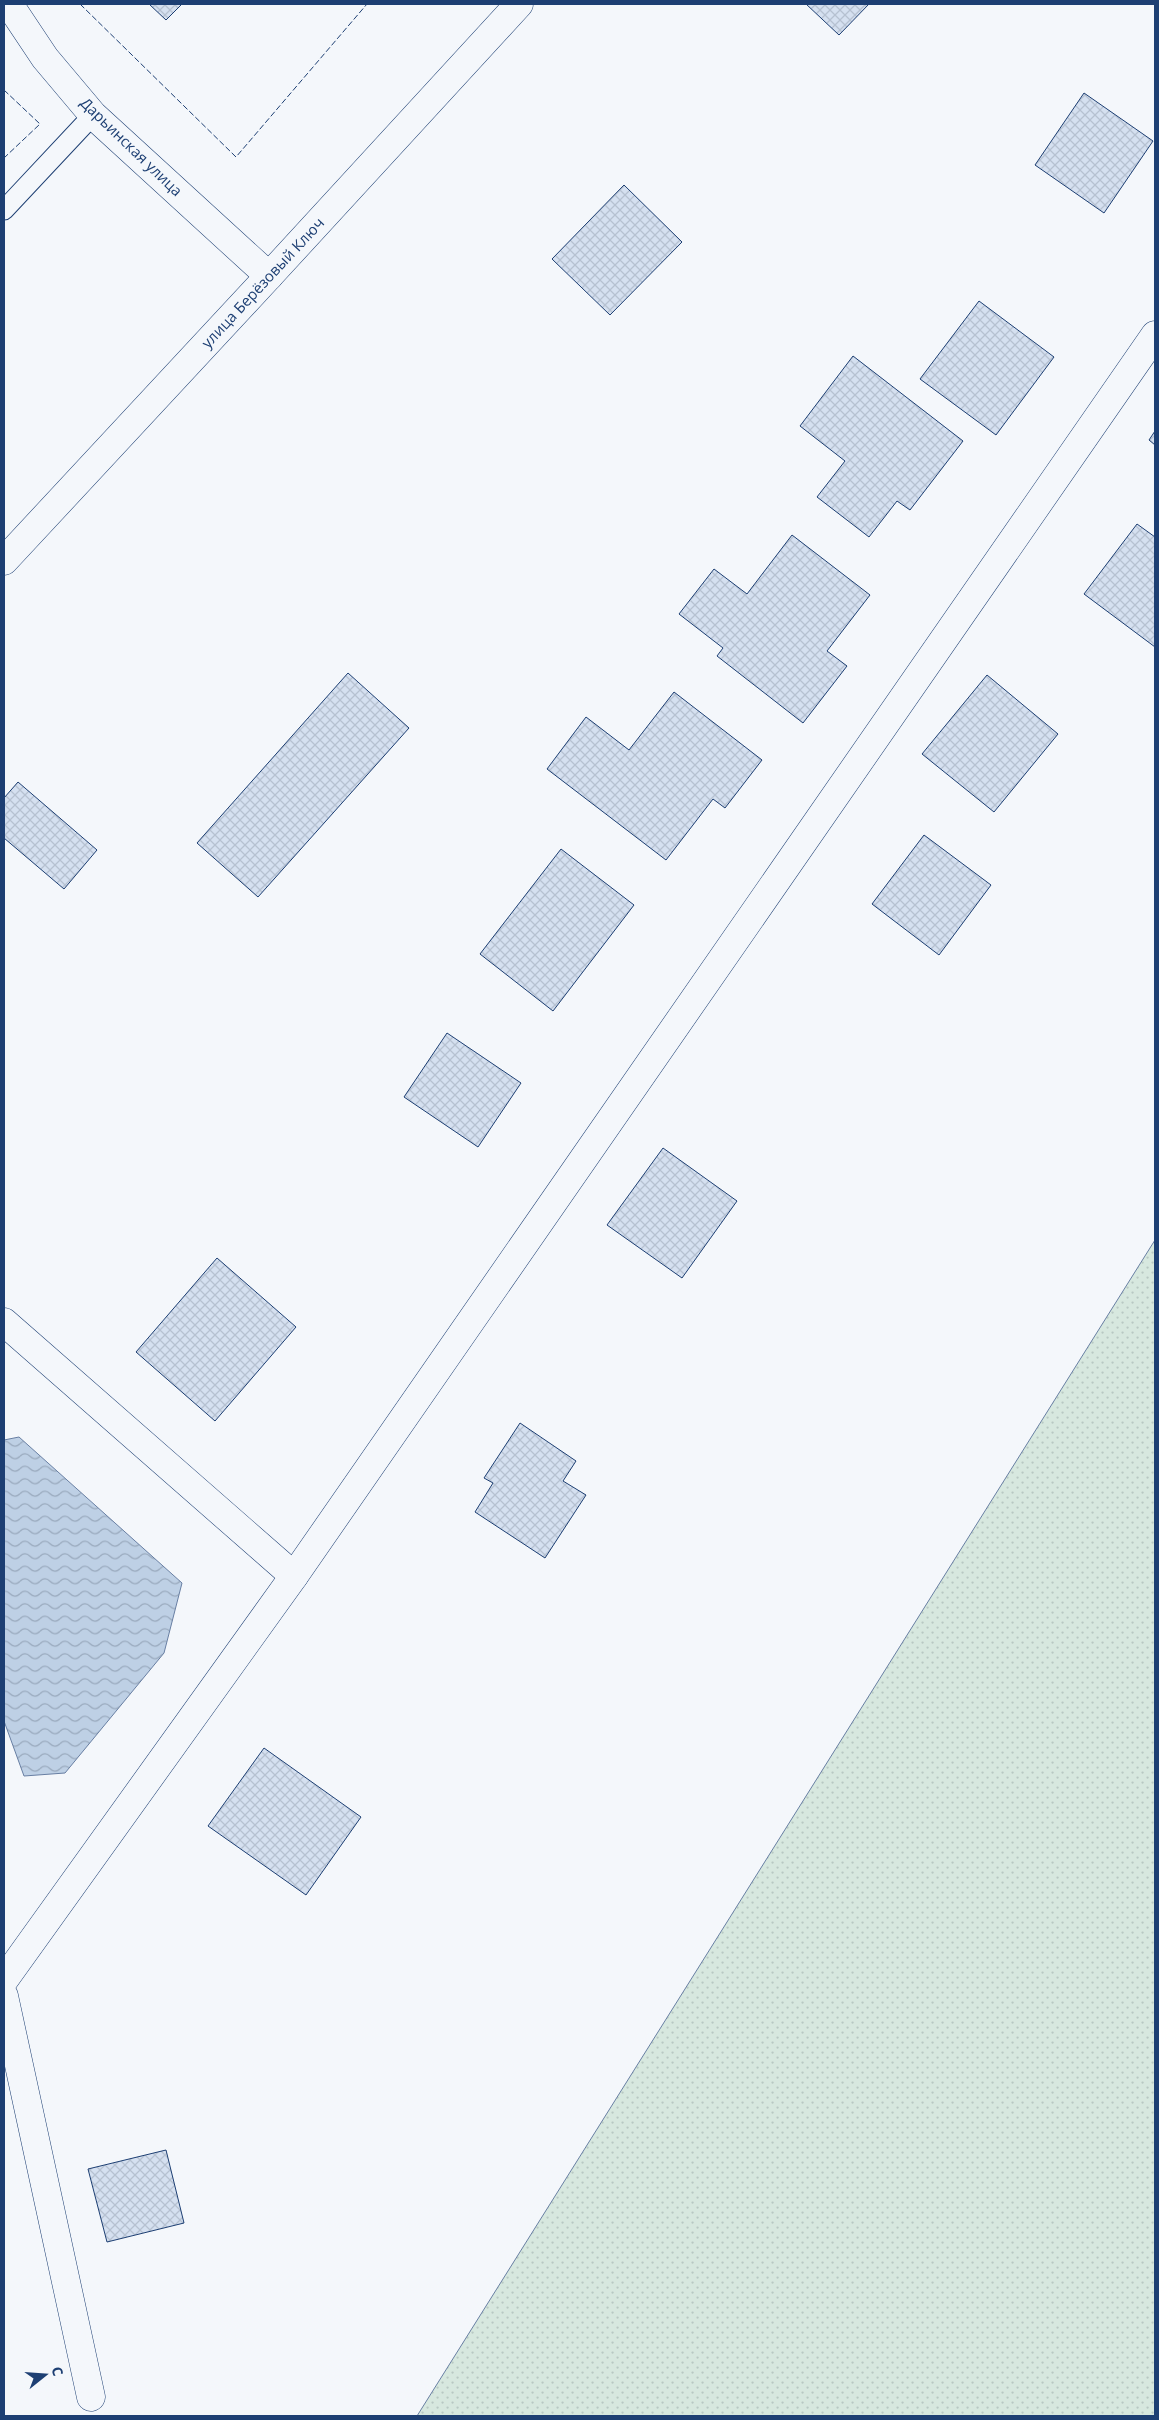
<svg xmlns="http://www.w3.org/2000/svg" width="1159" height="2420" font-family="'Open Sans',sans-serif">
  <defs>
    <pattern id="grass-dots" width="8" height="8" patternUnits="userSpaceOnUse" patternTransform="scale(1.25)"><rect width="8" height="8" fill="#d7e8df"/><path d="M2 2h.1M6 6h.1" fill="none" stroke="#b8c8c3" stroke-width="1.8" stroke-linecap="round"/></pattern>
    <pattern id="water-waves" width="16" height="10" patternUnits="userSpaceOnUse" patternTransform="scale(1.25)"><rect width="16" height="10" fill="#bed0e5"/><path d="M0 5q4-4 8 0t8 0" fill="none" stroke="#9aaabe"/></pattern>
    <pattern id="building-cross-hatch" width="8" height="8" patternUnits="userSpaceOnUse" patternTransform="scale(1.25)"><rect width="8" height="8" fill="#d5e0f0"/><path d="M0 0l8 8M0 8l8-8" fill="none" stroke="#b6c1d1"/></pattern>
  </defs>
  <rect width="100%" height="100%" fill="#f4f7fb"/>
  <!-- grass -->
  <path fill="url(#grass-dots)" stroke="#687fa3" d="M 1155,1240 L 1155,2416 L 417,2416 Z"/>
  <!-- water -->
  <path fill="url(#water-waves)" stroke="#687fa3" d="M 19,1437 L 182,1583 L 164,1653 L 65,1773 L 24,1776 L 4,1721 L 4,1440 Z"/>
  <!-- building -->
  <g fill="url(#building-cross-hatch)" stroke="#1d3f73">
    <path d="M 149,4 L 182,4 L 166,20 Z"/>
    <path d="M 806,4 L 869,4 L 839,35 Z"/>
    <path d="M 1084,93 L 1153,141 L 1104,213 L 1035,165 Z"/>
    <path d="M 624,185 L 682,242 L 610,315 L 552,259 Z"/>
    <path d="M 979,301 L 1054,357 L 996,435 L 920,379 Z"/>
    <path d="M 853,356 L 963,441 L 910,510 L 897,501 L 869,537 L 817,497 L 845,461 L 800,426 Z"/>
    <path d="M 1155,431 L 1155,445 L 1149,440 Z"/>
    <path d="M 1137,524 L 1155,537 L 1155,647 L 1084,594 Z"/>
    <path d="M 792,535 L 870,595 L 827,651 L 847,666 L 803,723 L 717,656 L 723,648 L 679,614 L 714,569 L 747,594 Z"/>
    <path d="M 348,673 L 409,728 L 258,897 L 197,843 Z"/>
    <path d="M 987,675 L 1058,734 L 994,812 L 922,754 Z"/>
    <path d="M 674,692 L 762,760 L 725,808 L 713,799 L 666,860 L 547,769 L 586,717 L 629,750 Z"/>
    <path d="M 18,782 L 97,850 L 64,889 L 4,838 L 4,798 Z"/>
    <path d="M 924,835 L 991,885 L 939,955 L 872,904 Z"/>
    <path d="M 561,849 L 634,905 L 553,1011 L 480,954 Z"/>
    <path d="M 447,1033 L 521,1083 L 478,1147 L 404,1097 Z"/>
    <path d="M 663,1148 L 737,1201 L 682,1278 L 607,1225 Z"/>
    <path d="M 217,1258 L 296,1327 L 215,1421 L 136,1352 Z"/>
    <path d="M 520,1423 L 576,1461 L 563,1481 L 586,1495 L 545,1558 L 475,1512 L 493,1483 L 484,1478 Z"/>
    <path d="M 264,1748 L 361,1817 L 306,1895 L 208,1826 Z"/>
    <path d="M 166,2150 L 184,2223 L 107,2242 L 88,2169 Z"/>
  </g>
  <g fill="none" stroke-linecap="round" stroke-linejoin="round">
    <!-- service casing -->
    <g stroke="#1d3f73" stroke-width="21">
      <path id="service" d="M 4,210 L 93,115"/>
    </g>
    <!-- minor casing -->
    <g stroke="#1d3f73" stroke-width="29">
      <g id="minor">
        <path d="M 9,4 L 45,58 L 93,115 L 269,276"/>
        <path d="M 4,561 L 269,276 L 519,4"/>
        <path d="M 4,1322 L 294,1576"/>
        <path d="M 4,1980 L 294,1576 L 1155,335"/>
        <path d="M 4,1996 L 91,2397"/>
      </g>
    </g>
    <!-- service -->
    <use href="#service" stroke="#f4f7fb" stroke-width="19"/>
    <!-- minor -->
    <use href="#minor" stroke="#f4f7fb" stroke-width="28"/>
    <!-- fence -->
    <g stroke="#1d3f73" stroke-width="1" stroke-dasharray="6 2.5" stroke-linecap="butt">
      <path d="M 80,4 L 236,157 L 367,4"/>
      <path d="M 4,90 L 40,124 L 4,158"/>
    </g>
  </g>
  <g text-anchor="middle" stroke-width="4" stroke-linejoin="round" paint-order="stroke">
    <!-- street labels -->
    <g font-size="15" fill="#1d3f73" stroke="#f4f7fb">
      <text transform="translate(131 147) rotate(44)" y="5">Дарьинская улица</text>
      <text transform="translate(263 283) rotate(-47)" y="5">улица Берёзовый Ключ</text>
    </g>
  </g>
  <!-- border -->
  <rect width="1159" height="2420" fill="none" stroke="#1d3f73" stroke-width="10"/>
  <!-- north arrow -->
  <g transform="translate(45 2375) rotate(73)" stroke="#f4f7fb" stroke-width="4" paint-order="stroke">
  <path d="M0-4L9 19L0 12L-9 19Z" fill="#1d3f73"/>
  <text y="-8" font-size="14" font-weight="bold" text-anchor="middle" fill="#1d3f73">С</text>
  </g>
</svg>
